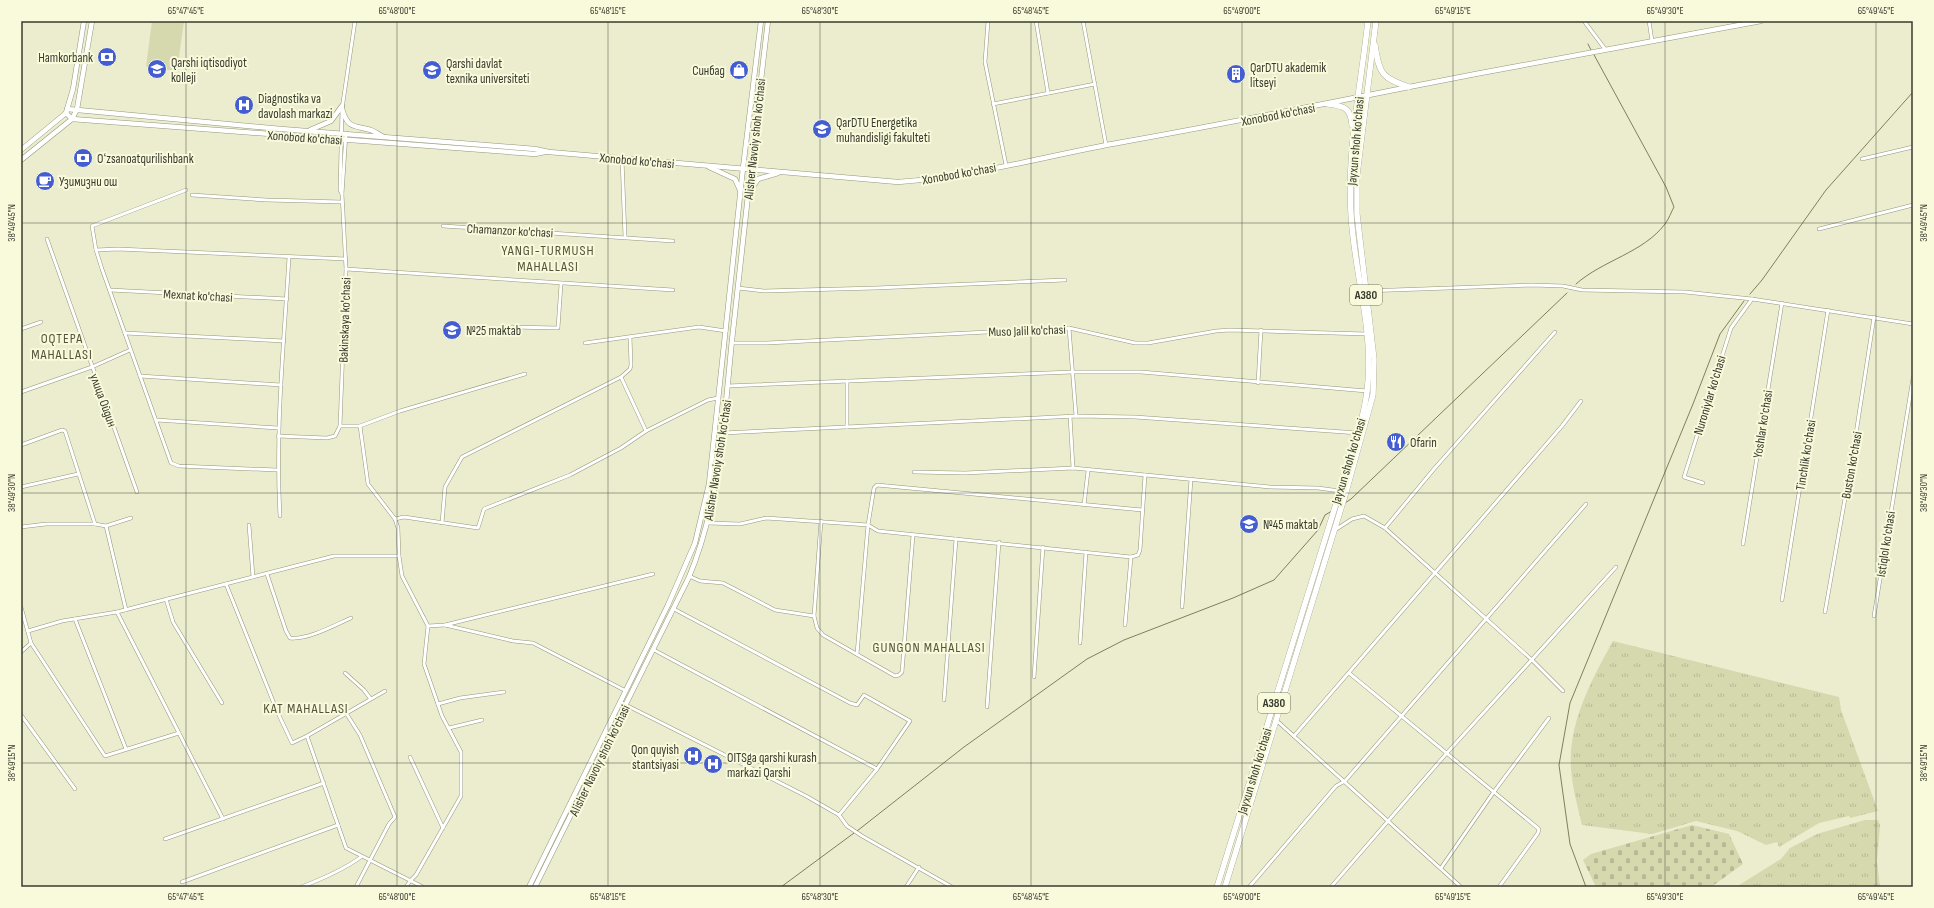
<svg xmlns="http://www.w3.org/2000/svg" width="1934" height="908" font-family="'Sofia Sans Condensed',sans-serif">
  <defs>
    <pattern id="grass-tufts" width="24" height="20" patternUnits="userSpaceOnUse"><rect width="24" height="20" fill="#d6d8ad"/><path d="M3 7l-1-3M5 7V3M7 7l1-3M15 17l-1-3M17 17v-4M19 17l1-3" fill="none" stroke="#b8ba95"/></pattern>
    <pattern id="cemetery-stones" width="16" height="16" patternUnits="userSpaceOnUse"><rect width="16" height="16" fill="#d6d8ad"/><path d="M2 7V4a2 2 0 0 1 4 0v3zM10 15v-3a2 2 0 0 1 4 0v3z" fill="#b8ba95"/></pattern>
  </defs>
  <rect width="100%" height="100%" fill="#ebedce"/>
  <!-- grass -->
  <g fill="url(#grass-tufts)">
    <path d="M 1613,641 L 1839,697 L 1841,710 L 1878,811 L 1850,818 L 1849,816 L 1819,823 L 1779,847 L 1777,842 L 1766,845 L 1737,831 L 1696,821 L 1652,834 L 1582,825 C 1578,807 1572,787 1571,768 C 1568,723 1592,679 1613,641 Z"/>
    <path d="M 1865,820 L 1878,820 L 1880,825 L 1877,862 L 1880,887 L 1736,887 L 1781,859 L 1790,848 L 1817,834 Z"/>
  </g>
  <!-- cemetery -->
  <path fill="url(#cemetery-stones)" d="M 1692,825 L 1729,834 L 1743,864 L 1711,887 L 1596,887 L 1583,860 L 1591,854 Z"/>
  <!-- park -->
  <path fill="#d6d8ad" d="M 152,21 L 184,21 L 177,71 L 146,67 Z"/>
  <g fill="none" stroke-linecap="round" stroke-linejoin="round">
    <!-- stream -->
    <g stroke="#7f805a" stroke-width="1">
      <path d="M 1588,44 L 1591,50"/>
      <path d="M 1576,284 C 1603,260 1643,253 1665,224 C 1669,219 1671,212 1674,207 L 1666,187 L 1593,53"/>
      <path d="M 1750,294 L 1762,280 L 1826,190 L 1913,92"/>
      <path d="M 1345,503 L 1351,499 L 1567,293"/>
      <path d="M 857,831 L 964,747 L 1087,659 L 1124,640 L 1233,598 L 1274,580 L 1318,530 L 1325,515 L 1332,511"/>
      <path d="M 781,887 L 854,833"/>
      <path d="M 1586,887 L 1570,844 L 1559,765 L 1570,703 L 1693,404 L 1720,334 L 1744,301"/>
    </g>
    <!-- street casing -->
    <g stroke="#95967a" stroke-width="4">
      <g id="street">
        <path d="M 988,21 L 985,62 L 1006,165"/>
        <path d="M 1036,21 L 1048,93"/>
        <path d="M 1083,21 L 1106,145"/>
        <path d="M 1584,21 L 1605,49"/>
        <path d="M 1649,21 L 1652,41"/>
        <path d="M 993,104 L 1095,84"/>
        <path d="M 346,133 L 342,194 L 346,269 L 340,426 L 360,426 L 400,411 L 525,374"/>
        <path d="M 622,159 L 625,237"/>
        <path d="M 1862,159 L 1913,147"/>
        <path d="M 186,190 L 92,226 L 96,250 L 102,269 L 171,463 L 179,466 L 277,470"/>
        <path d="M 342,194 L 340,190 L 342,109 L 355,21"/>
        <path d="M 192,195 L 267,200 L 342,202"/>
        <path d="M 443,226 L 673,241"/>
        <path d="M 1819,229 L 1913,205"/>
        <path d="M 47,239 L 137,492"/>
        <path d="M 96,250 L 118,249 L 346,259"/>
        <path d="M 346,269 L 673,290"/>
        <path d="M 738,288 L 764,291 L 876,288 L 1065,280"/>
        <path d="M 110,290 L 287,299"/>
        <path d="M 1365,291 L 1532,285 L 1563,286 L 1582,290 L 1685,292 L 1752,299 L 1913,324"/>
        <path d="M 510,327 L 558,328 L 561,284"/>
        <path d="M 1069,328 L 1076,416"/>
        <path d="M 21,329 L 41,322"/>
        <path d="M 125,333 L 284,341"/>
        <path d="M 585,343 L 699,327 L 726,331"/>
        <path d="M 732,343 L 767,343 L 1069,328 L 1135,343 L 1148,343 L 1216,331 L 1230,330 L 1367,334"/>
        <path d="M 140,376 L 281,385"/>
        <path d="M 621,377 L 646,431"/>
        <path d="M 847,381 L 847,427"/>
        <path d="M 1258,383 L 1261,330"/>
        <path d="M 727,386 L 1072,372 L 1141,372 L 1367,391"/>
        <path d="M 21,392 L 92,367 L 130,350"/>
        <path d="M 1070,416 L 1073,468"/>
        <path d="M 156,420 L 278,428"/>
        <path d="M 360,426 L 368,484 L 395,519 L 398,528 L 399,556 L 402,576 L 428,626 L 445,625 L 653,574"/>
        <path d="M 723,433 L 1076,416 L 1135,417 L 1358,433"/>
        <path d="M 278,436 L 327,438 L 335,436 L 340,426"/>
        <path d="M 21,445 L 62,430 L 65,431 L 95,524"/>
        <path d="M 914,472 L 965,473 L 1073,468 L 1270,487 L 1318,488 L 1340,491"/>
        <path d="M 1703,483 L 1684,477 L 1731,328 L 1752,299"/>
        <path d="M 21,487 L 78,474"/>
        <path d="M 1084,505 L 1088,471"/>
        <path d="M 280,516 C 275,429 284,343 289,257"/>
        <path d="M 395,519 L 404,517 L 478,528 L 484,509 L 570,475 L 621,448 L 646,431 L 708,400 L 718,398"/>
        <path d="M 821,521 L 814,616 L 817,628 L 823,635 L 895,676 L 899,675 L 902,672 L 913,535"/>
        <path d="M 442,523 L 445,487 L 462,457 L 621,377 L 630,369 L 631,365 L 630,337"/>
        <path d="M 708,523 L 740,524 L 766,518 L 868,525 L 878,531 L 1131,557 L 1138,555 L 1140,550 L 1145,475"/>
        <path d="M 249,525 L 253,577"/>
        <path d="M 106,526 L 126,610"/>
        <path d="M 21,527 L 46,524 L 95,524 L 106,526 L 131,518"/>
        <path d="M 1385,528 L 1434,469 L 1555,332"/>
        <path d="M 1335,530 L 1352,519 L 1364,516 L 1385,528 L 1532,660 L 1563,691"/>
        <path d="M 1743,544 L 1782,303"/>
        <path d="M 267,574 L 286,631 L 290,638 C 308,640 335,625 351,618"/>
        <path d="M 689,576 L 700,581 L 723,583 L 775,610 L 814,616"/>
        <path d="M 226,584 L 277,711 L 292,743 L 307,736 L 385,691"/>
        <path d="M 166,599 L 173,622 L 222,703"/>
        <path d="M 1782,600 L 1828,310"/>
        <path d="M 21,607 L 31,643 L 105,756 L 179,733"/>
        <path d="M 1182,607 L 1191,479"/>
        <path d="M 674,609 L 850,703 L 857,705 L 864,695 L 910,721 L 877,769 L 839,815"/>
        <path d="M 117,612 L 223,819"/>
        <path d="M 1825,612 L 1853,453 L 1874,317"/>
        <path d="M 1874,616 L 1913,378"/>
        <path d="M 75,619 L 126,749"/>
        <path d="M 445,625 L 513,641 L 533,643 L 626,691"/>
        <path d="M 1125,625 L 1131,557"/>
        <path d="M 28,631 L 62,621 L 117,612 L 334,556 L 399,556"/>
        <path d="M 1080,643 L 1086,552"/>
        <path d="M 654,650 L 877,769"/>
        <path d="M 21,652 L 31,643"/>
        <path d="M 857,654 L 868,525 L 874,488 L 877,485 L 1142,510"/>
        <path d="M 345,673 L 364,690 L 370,698"/>
        <path d="M 1349,673 L 1539,829 L 1538,833 L 1499,887"/>
        <path d="M 1034,677 L 1043,547"/>
        <path d="M 944,700 L 956,539"/>
        <path d="M 620,702 L 806,796 L 839,815 L 847,826 L 862,836 L 952,887"/>
        <path d="M 438,704 L 460,698 L 504,692"/>
        <path d="M 987,707 L 999,542"/>
        <path d="M 346,713 L 360,735 L 395,817 L 389,824 L 356,887"/>
        <path d="M 21,715 L 75,789"/>
        <path d="M 1276,720 L 1461,887"/>
        <path d="M 449,728 L 482,720"/>
        <path d="M 307,736 L 346,848 L 423,887"/>
        <path d="M 1294,736 L 1562,426 L 1581,401"/>
        <path d="M 410,757 L 443,828"/>
        <path d="M 165,839 L 324,783"/>
        <path d="M 1441,868 L 1493,793 L 1549,718"/>
        <path d="M 182,882 L 338,825"/>
        <path d="M 1250,886 L 1336,786 L 1345,781 L 1586,504"/>
        <path d="M 301,887 C 322,879 343,870 361,857"/>
        <path d="M 406,887 L 410,881 L 416,875 L 461,796 L 461,752 L 442,716 L 424,664 L 428,626"/>
        <path d="M 906,887 L 919,867"/>
        <path d="M 1331,887 L 1446,754 L 1616,567"/>
      </g>
    </g>
    <!-- secondary casing -->
    <g stroke="#95967a" stroke-width="5.5">
      <g id="secondary">
        <path d="M 67,109 L 281,129 L 535,149 L 549,152 L 898,182 C 974,177 1049,155 1123,142 C 1219,125 1314,106 1409,87 C 1526,64 1643,42 1761,21"/>
        <path d="M 342,109 C 348,129 353,125 371,130 C 374,131 378,134 382,136"/>
        <path d="M 66,113 L 72,119 L 535,154 L 545,152"/>
        <path d="M 310,130 L 331,121 L 342,106"/>
        <path d="M 21,150 L 66,113 L 73,89 L 84,21"/>
        <path d="M 21,160 L 72,119 L 77,109 L 92,21"/>
        <path d="M 709,167 L 735,179 L 740,190"/>
        <path d="M 750,191 L 758,179 L 778,173"/>
        <path d="M 529,887 L 668,605 L 695,543 L 709,484 L 743,168 L 761,21"/>
        <path d="M 535,887 L 689,577 C 720,503 724,419 732,340 C 744,234 755,127 768,21"/>
      </g>
    </g>
    <!-- highway casing -->
    <g stroke="#95967a" stroke-width="6">
      <g id="highway">
        <path d="M 1375,45 C 1379,74 1382,78 1409,87"/>
        <path d="M 1328,104 C 1344,106 1351,108 1352,125"/>
        <path d="M 1217,887 L 1358,433 C 1362,419 1365,406 1367,392 C 1375,332 1354,273 1351,214 C 1347,149 1361,85 1368,21"/>
        <path d="M 1225,887 L 1346,492 L 1373,395 L 1374,359 L 1357,214 L 1357,175 L 1376,21"/>
      </g>
    </g>
    <!-- street -->
    <use href="#street" stroke="#fff" stroke-width="3"/>
    <!-- secondary -->
    <use href="#secondary" stroke="#fff" stroke-width="4.5"/>
    <!-- highway -->
    <use href="#highway" stroke="#fff" stroke-width="5.5"/>
  </g>
  <!-- ticks -->
  <path fill="none" stroke="#3a3b2f" stroke-width="1" stroke-opacity="0.45" d="M 186,21 L 186,887M 397,21 L 397,887M 608,21 L 608,887M 820,21 L 820,887M 1031,21 L 1031,887M 1242,21 L 1242,887M 1453,21 L 1453,887M 1665,21 L 1665,887M 1876,21 L 1876,887M 21,223 L 1913,223M 21,493 L 1913,493M 21,763 L 1913,763"/>
  <!-- icons -->
  <defs>
    <g id="bank-disc" transform="scale(1)"><circle r="9.5" fill="#445dd1" stroke="#f8fadb"/><path d="M-6-4H6V4H-6ZM0-2.3a2.3 2.3 0 1 0 0 4.6a2.3 2.3 0 1 0 0-4.6Z" fill="#fff"/></g>
    <g id="university-disc" transform="scale(1)"><circle r="9.5" fill="#445dd1" stroke="#f8fadb"/><path d="M0-5L7-2L0 1L-7-2ZM-4 1L0 2.5L4 1V4Q0 6-4 4Z" fill="#fff"/></g>
    <g id="shop-disc" transform="scale(1)"><circle r="9.5" fill="#445dd1" stroke="#f8fadb"/><path d="M-5-2.5h2.3a2.7 3.5 0 0 1 5.4 0H5L5.5 6h-11ZM-1.5-2.5h3a1.5 2.3 0 0 0-3 0Z" fill="#fff"/></g>
    <g id="building-disc" transform="scale(1)"><circle r="9.5" fill="#445dd1" stroke="#f8fadb"/><path d="M-4-6H4V6H1V3H-1V6H-4ZM-2.5-4.3h1.7v1.8h-1.7ZM.8-4.3h1.7v1.8H.8ZM-2.5-1h1.7V.8h-1.7ZM.8-1h1.7V.8H.8Z" fill="#fff"/></g>
    <g id="hospital-disc" transform="scale(1)"><circle r="9.5" fill="#445dd1" stroke="#f8fadb"/><path d="M-5-5h3v3.5h4V-5h3V5h-3V1.5h-4V5h-3Z" fill="#fff"/></g>
    <g id="cafe-disc" transform="scale(1)"><circle r="9.5" fill="#445dd1" stroke="#f8fadb"/><path d="M-5.5-4.5H6V0H3Q3 3.5 0 3.5H-2.5Q-5.5 3.5-5.5 0ZM3-3.2v2h1.7v-2ZM-6 4.5H4V6H-6Z" fill="#fff"/></g>
    <g id="school-disc" transform="scale(1)"><circle r="9.5" fill="#445dd1" stroke="#f8fadb"/><path d="M0-5L7-2L0 1L-7-2ZM-4 1L0 2.5L4 1V4Q0 6-4 4Z" fill="#fff"/></g>
    <g id="restaurant-disc" transform="scale(1)"><circle r="9.5" fill="#445dd1" stroke="#f8fadb"/><path d="M-5-6h1v4h1v-4h1v4h1v-4h1v5L-1.5 .5V6h-2V.5L-5-1ZM5-6V6H3V1.5H1.5Q1.5-4 5-6Z" fill="#fff"/></g>
  </defs>
  <g fill-rule="evenodd">
    <use href="#bank-disc" x="107" y="57"/>
    <use href="#university-disc" x="157" y="69"/>
    <use href="#university-disc" x="432" y="70"/>
    <use href="#shop-disc" x="739" y="70"/>
    <use href="#building-disc" x="1236" y="74"/>
    <use href="#hospital-disc" x="244" y="105"/>
    <use href="#university-disc" x="822" y="129"/>
    <use href="#bank-disc" x="83" y="158"/>
    <use href="#cafe-disc" x="45" y="181"/>
    <use href="#school-disc" x="452" y="330"/>
    <use href="#restaurant-disc" x="1396" y="442"/>
    <use href="#school-disc" x="1249" y="524"/>
    <use href="#hospital-disc" x="693" y="756"/>
    <use href="#hospital-disc" x="713" y="764"/>
  </g>
  <g text-anchor="middle" stroke-width="4" stroke-linejoin="round" paint-order="stroke">
    <!-- shield labels -->
    <g fill="#f8fadb" stroke="#737463" stroke-width="1">
      <rect x="1350" y="285" width="32" height="20" rx="3"/>
      <rect x="1258" y="693" width="32" height="20" rx="3"/>
    </g>
    <g font-size="12" font-weight="bold" fill="#3a3b2f">
      <text x="1366" y="299">A380</text>
      <text x="1274" y="707">A380</text>
    </g>
    <!-- poi labels -->
    <g font-size="13" fill="#3a3b2f" stroke="#f8fadb" text-anchor="start">
      <text x="93" y="62" text-anchor="end">Hamkorbank</text>
      <text x="171" y="67">Qarshi iqtisodiyot<tspan x="171" dy="15">kolleji</tspan></text>
      <text x="446" y="68">Qarshi davlat<tspan x="446" dy="15">texnika universiteti</tspan></text>
      <text x="1250" y="72">QarDTU akademik<tspan x="1250" dy="15">litseyi</tspan></text>
      <text x="725" y="75" text-anchor="end">Синбад</text>
      <text x="258" y="103">Diagnostika va<tspan x="258" dy="15">davolash markazi</tspan></text>
      <text x="836" y="127">QarDTU Energetika<tspan x="836" dy="15">muhandisligi fakulteti</tspan></text>
      <text x="97" y="163">Oʻzsanoatqurilishbank</text>
      <text x="59" y="186">Узимизни ош</text>
      <text x="466" y="335">№25 maktab</text>
      <text x="1410" y="447">Ofarin</text>
      <text x="1263" y="529">№45 maktab</text>
      <text x="679" y="754" text-anchor="end">Qon quyish<tspan x="679" dy="15">stantsiyasi</tspan></text>
      <text x="727" y="762">OITSga qarshi kurash<tspan x="727" dy="15">markazi Qarshi</tspan></text>
    </g>
    <!-- street labels -->
    <g font-size="13" fill="#3a3b2f" stroke="#f8fadb">
      <text transform="translate(1278 114) rotate(-11)" y="5">Xonobod ko'chasi</text>
      <text transform="translate(305 137) rotate(4)" y="5">Xonobod ko'chasi</text>
      <text transform="translate(754 139) rotate(-84)" y="5">Alisher Navoiy shoh ko'chasi</text>
      <text transform="translate(1355 141) rotate(-85)" y="5">Jayxun shoh ko'chasi</text>
      <text transform="translate(637 160) rotate(5)" y="5">Xonobod ko'chasi</text>
      <text transform="translate(959 173) rotate(-10)" y="5">Xonobod ko'chasi</text>
      <text transform="translate(510 230) rotate(3)" y="5">Chamanzor ko'chasi</text>
      <text transform="translate(198 295) rotate(3)" y="5">Mexnat ko'chasi</text>
      <text transform="translate(344 320) rotate(-88)" y="5">Bakinskaya ko'chasi</text>
      <text transform="translate(1027 330) rotate(-2)" y="5">Muso Jalil ko'chasi</text>
      <text transform="translate(1709 395) rotate(-73)" y="5">Nuroniylar ko'chasi</text>
      <text transform="translate(104 400) rotate(70)" y="5">улица Ойдин</text>
      <text transform="translate(1762 424) rotate(-81)" y="5">Yoshlar ko'chasi</text>
      <text transform="translate(1805 455) rotate(-81)" y="5">Tinchlik ko'chasi</text>
      <text transform="translate(717 460) rotate(-81)" y="5">Alisher Navoiy shoh ko'chasi</text>
      <text transform="translate(1348 461) rotate(-73)" y="5">Jayxun shoh ko'chasi</text>
      <text transform="translate(1851 465) rotate(-80)" y="5">Buston ko'chasi</text>
      <text transform="translate(1885 544) rotate(-81)" y="5">Istiqlol ko'chasi</text>
      <text transform="translate(599 760) rotate(-64)" y="5">Alisher Navoiy shoh ko'chasi</text>
      <text transform="translate(1254 771) rotate(-73)" y="5">Jayxun shoh ko'chasi</text>
    </g>
    <!-- neighbourhood labels -->
    <g font-size="14" letter-spacing="1" fill="#525339" stroke="#f8fadb">
      <text x="548" y="255">YANGI-TURMUSH<tspan x="548" dy="16">MAHALLASI</tspan></text>
      <text x="62" y="343">OQTEPA<tspan x="62" dy="16">MAHALLASI</tspan></text>
      <text x="929" y="652">GUNGON MAHALLASI</text>
      <text x="306" y="713">KAT MAHALLASI</text>
    </g>
  </g>
  <!-- border -->
  <rect width="1934" height="908" fill="none" stroke="#f8fadb" stroke-width="44"/>
  <rect x="22" y="22" width="1890" height="864" fill="none" stroke="#3a3b2f" stroke-width="1.5"/>
  <g font-size="10" text-anchor="middle" fill="#3a3b2f">
    <text x="186" y="14">65°47'45"E</text>
    <text x="397" y="14">65°48'00"E</text>
    <text x="608" y="14">65°48'15"E</text>
    <text x="820" y="14">65°48'30"E</text>
    <text x="1031" y="14">65°48'45"E</text>
    <text x="1242" y="14">65°49'00"E</text>
    <text x="1453" y="14">65°49'15"E</text>
    <text x="1665" y="14">65°49'30"E</text>
    <text x="1876" y="14">65°49'45"E</text>
    <text transform="translate(11 223) rotate(-90)" y="4">38°49'45"N</text>
    <text transform="translate(1923 223) rotate(-90)" y="4">38°49'45"N</text>
    <text transform="translate(11 493) rotate(-90)" y="4">38°49'30"N</text>
    <text transform="translate(1923 493) rotate(-90)" y="4">38°49'30"N</text>
    <text transform="translate(11 763) rotate(-90)" y="4">38°49'15"N</text>
    <text transform="translate(1923 763) rotate(-90)" y="4">38°49'15"N</text>
    <text x="186" y="900">65°47'45"E</text>
    <text x="397" y="900">65°48'00"E</text>
    <text x="608" y="900">65°48'15"E</text>
    <text x="820" y="900">65°48'30"E</text>
    <text x="1031" y="900">65°48'45"E</text>
    <text x="1242" y="900">65°49'00"E</text>
    <text x="1453" y="900">65°49'15"E</text>
    <text x="1665" y="900">65°49'30"E</text>
    <text x="1876" y="900">65°49'45"E</text>
  </g>
</svg>
